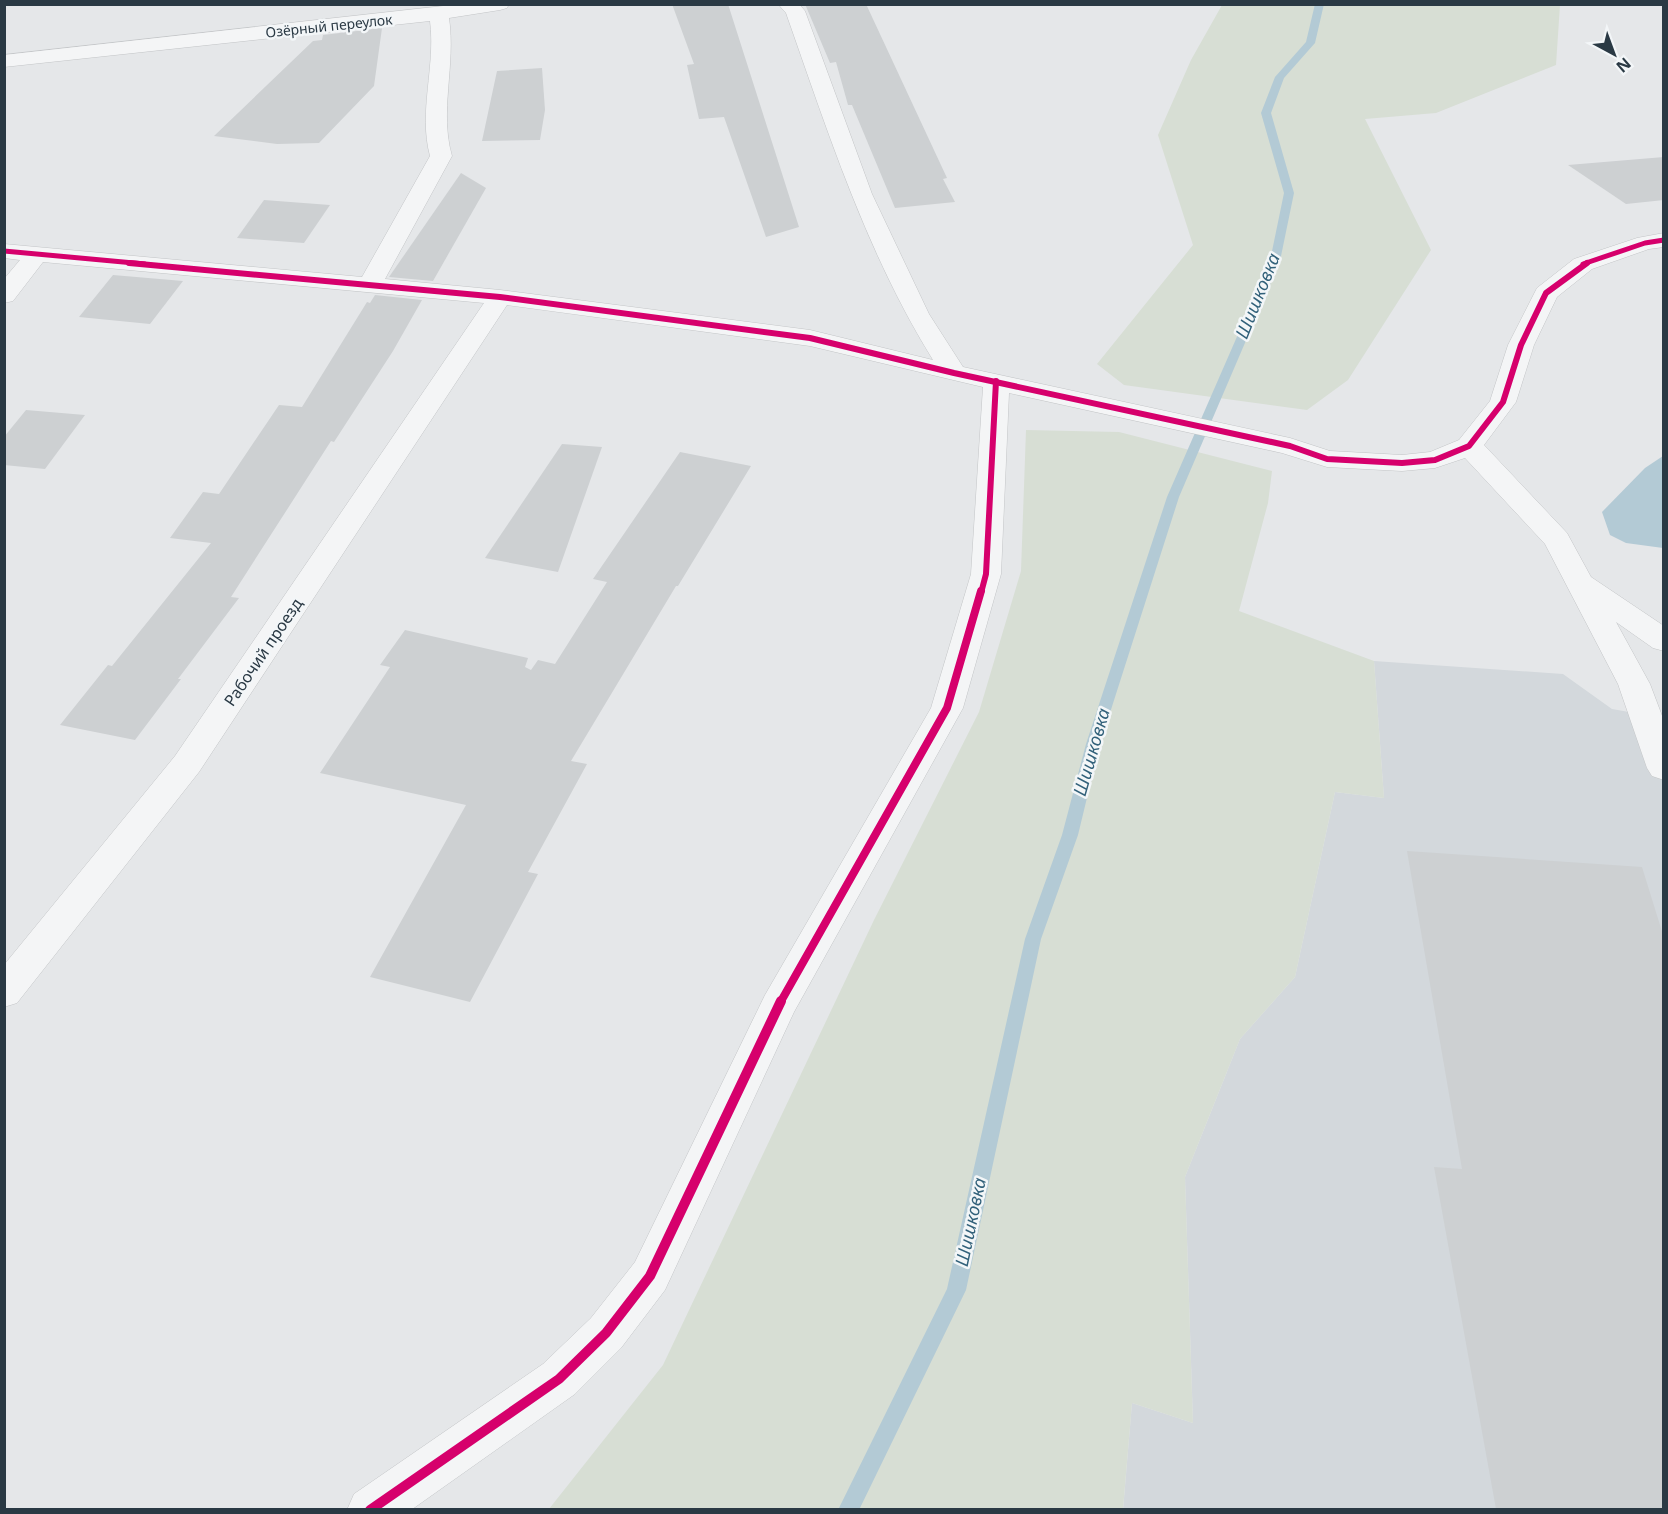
<svg xmlns="http://www.w3.org/2000/svg" width="1668" height="1514" font-family="'Noto Sans',sans-serif">
  <rect width="100%" height="100%" fill="#e5e7e9"/>
  <!-- built -->
  <path fill="#d3d8dc" d="M 1374,661 L 1563,674 L 1612,709 L 1663,718 L 1663,1509 L 1123,1510 L 1132,1403 L 1193,1423 L 1185,1177 L 1240,1039 L 1295,977 L 1335,792 L 1384,798 Z"/>
  <!-- green -->
  <g fill="#d7ded4">
    <path d="M 1222,5 L 1560,5 L 1556,65 L 1436,113 L 1365,119 L 1431,250 L 1348,380 L 1307,410 L 1124,385 L 1097,364 L 1193,245 L 1158,135 L 1191,60 Z"/>
    <path d="M 1026,430 L 1119,432 L 1272,471 L 1268,503 L 1239,611 L 1374,661 L 1384,798 L 1335,792 L 1295,977 L 1240,1039 L 1185,1177 L 1193,1423 L 1132,1403 L 1123,1509 L 549,1509 L 663,1365 L 874,920 L 979,712 L 1021,571 Z"/>
  </g>
  <!-- water -->
  <path fill="#b3cad5" d="M 1663,456 L 1663,548 L 1626,543 L 1610,535 L 1602,512 L 1645,468 Z"/>
  <g fill="none" stroke-linecap="round" stroke-linejoin="round">
    <!-- stream -->
    <path fill="#b3cad5" fill-rule="evenodd" d="M 1315,4 L 1324,4 L 1315,43 L 1284,78 L 1271,113 L 1294,193 L 1280,261 L 1179,497 L 1100,744 L 1078,835 L 1041,939 L 966,1290 L 859,1510 L 838,1510 L 947,1289 L 1025,939 L 1062,835 L 1086,744 L 1167,497 L 1270,261 L 1284,193 L 1261,113 L 1275,77 L 1306,42 Z"/>
  </g>
  <!-- building -->
  <g fill="#cdd0d2">
    <path d="M 672,4 L 728,4 L 799,227 L 766,237 L 724,117 L 699,119 L 687,65 L 694,64 Z"/>
    <path d="M 805,4 L 866,4 L 947,178 L 943,179 L 955,202 L 895,208 L 852,105 L 848,105 L 836,62 L 830,63 Z"/>
    <path d="M 382,28 L 374,86 L 319,143 L 277,144 L 214,136 L 313,41 L 322,40 L 323,35 Z"/>
    <path d="M 542,68 L 545,110 L 540,140 L 482,141 L 497,71 Z"/>
    <path d="M 1664,157 L 1664,200 L 1626,204 L 1568,165 Z"/>
    <path d="M 461,173 L 486,188 L 433,281 L 389,277 Z"/>
    <path d="M 264,200 L 330,205 L 304,243 L 237,238 Z"/>
    <path d="M 113,275 L 183,281 L 150,324 L 79,317 Z"/>
    <path d="M 375,295 L 422,300 L 393,351 L 334,442 L 331,441 L 231,597 L 239,598 L 178,679 L 181,679 L 135,740 L 60,725 L 108,665 L 112,666 L 211,543 L 170,538 L 203,492 L 219,494 L 279,405 L 302,407 L 367,302 L 370,303 Z"/>
    <path d="M 26,410 L 85,415 L 45,469 L 4,465 L 4,437 Z"/>
    <path d="M 562,444 L 602,447 L 558,572 L 485,558 Z"/>
    <path d="M 680,452 L 751,466 L 678,586 L 676,586 L 571,761 L 587,764 L 528,872 L 538,874 L 470,1002 L 370,977 L 466,805 L 320,773 L 390,667 L 380,665 L 405,630 L 528,658 L 525,667 L 531,670 L 538,660 L 555,664 L 607,582 L 593,579 Z"/>
    <path d="M 1407,851 L 1642,867 L 1664,938 L 1664,1509 L 1496,1509 L 1434,1167 L 1462,1169 Z"/>
  </g>
  <g fill="none" stroke-linecap="round" stroke-linejoin="round">
    <!-- minor casing -->
    <g stroke="#c3c5c7" stroke-width="1">
      <path id="minor" d="M 461,4 L 509,4 L 507,8 L 500,10 L 449,18 C 456,65 439,112 452,156 L 385,279 L 500,290 L 810,330 L 933,360 C 866,252 828,132 786,13 L 778,4 L 799,4 L 805,11 L 872,194 L 929,314 L 963,367 L 1290,438 L 1330,451 L 1402,455 L 1430,452 L 1459,440 L 1490,401 L 1508,345 L 1537,288 L 1574,259 L 1637,238 L 1664,233 L 1664,247 L 1649,249 L 1592,269 L 1557,297 L 1534,345 L 1516,402 L 1484,445 L 1567,533 L 1591,577 L 1664,626 L 1664,651 L 1653,648 L 1616,622 L 1650,684 L 1664,721 L 1664,780 L 1652,776 L 1647,768 L 1618,684 L 1545,544 L 1465,458 L 1435,468 L 1402,471 L 1327,467 L 1282,453 L 1009,393 L 1001,574 L 963,708 L 794,1012 L 665,1290 L 621,1348 L 575,1394 L 411,1510 L 347,1510 L 354,1494 L 543,1364 L 591,1318 L 635,1262 L 765,995 L 931,708 L 971,574 L 983,387 L 810,346 L 507,305 L 199,772 L 17,1003 L 4,1007 L 4,965 L 175,756 L 484,303 L 43,262 L 13,301 L 4,303 L 4,279 L 20,260 L 4,258 L 4,244 L 362,277 L 430,156 C 418,112 436,66 430,21 L 4,67 L 4,55 Z"/>
    </g>
    <!-- minor -->
    <use href="#minor" fill="#f4f5f6" fill-rule="evenodd"/>
    <!-- cycleway-far3 casing -->
    <g stroke="#f3f6f8" stroke-width="8">
      <g id="cycleway-far3">
        <path d="M 4,251 L 145,264"/>
        <path d="M 1583,264 L 1645,243 L 1664,240"/>
      </g>
    </g>
    <!-- cycleway-far2 casing -->
    <g stroke="#f3f6f8" stroke-width="9">
      <g id="cycleway-far2">
        <path d="M 129,263 L 500,297 L 810,338 L 954,373 L 1290,446 L 1327,459 L 1402,463 L 1435,460 L 1469,446 L 1503,402 L 1521,345 L 1546,293 L 1587,263"/>
        <path d="M 981,593 L 986,574 L 996,381"/>
      </g>
    </g>
    <!-- cycleway-far1 casing -->
    <g stroke="#f3f6f8" stroke-width="11">
      <path id="cycleway-far1" d="M 780,1003 L 947,708 L 981,591"/>
    </g>
    <!-- cycleway casing -->
    <g stroke="#f3f6f8" stroke-width="14">
      <path id="cycleway" d="M 370,1510 L 559,1379 L 606,1333 L 650,1276 L 781,1001"/>
    </g>
    <!-- cycleway-far3 -->
    <use href="#cycleway-far3" stroke="#d6006c" stroke-width="5"/>
    <!-- cycleway-far2 -->
    <use href="#cycleway-far2" stroke="#d6006c" stroke-width="6"/>
    <!-- cycleway-far1 -->
    <use href="#cycleway-far1" stroke="#d6006c" stroke-width="8"/>
    <!-- cycleway -->
    <use href="#cycleway" stroke="#d6006c" stroke-width="10"/>
  </g>
  <g text-anchor="middle" stroke-width="5" stroke-linejoin="round" paint-order="stroke">
    <!-- far-street labels -->
    <g font-size="14" fill="#2a3944" stroke="#f3f6f8">
      <text transform="translate(329 26) rotate(-6)" y="5">Озёрный переулок</text>
    </g>
    <!-- street labels -->
    <g font-size="16" fill="#2a3944" stroke="#f3f6f8">
      <text transform="translate(263 652) rotate(-56)" y="6">Рабочий проезд</text>
    </g>
    <!-- water labels -->
    <g font-size="18" font-style="italic" fill="#32617a" stroke="#f3f6f8">
      <text transform="translate(1258 296) rotate(-68)" y="6">Шишковка</text>
      <text transform="translate(1092 752) rotate(-74)" y="6">Шишковка</text>
      <text transform="translate(971 1222) rotate(-78)" y="6">Шишковка</text>
    </g>
  </g>
  <!-- border -->
  <rect width="1668" height="1514" fill="none" stroke="#2a3944" stroke-width="12"/>
  <!-- north arrow -->
  <g transform="translate(1614 54) rotate(139)" stroke="#f3f6f8" stroke-width="4.5" paint-order="stroke">
  <path d="M0-4.5L10 22L0 15L-10 22Z" fill="#2a3944"/>
  <text y="-9" font-size="16" font-weight="bold" text-anchor="middle" fill="#2a3944">N</text>
  </g>
</svg>
